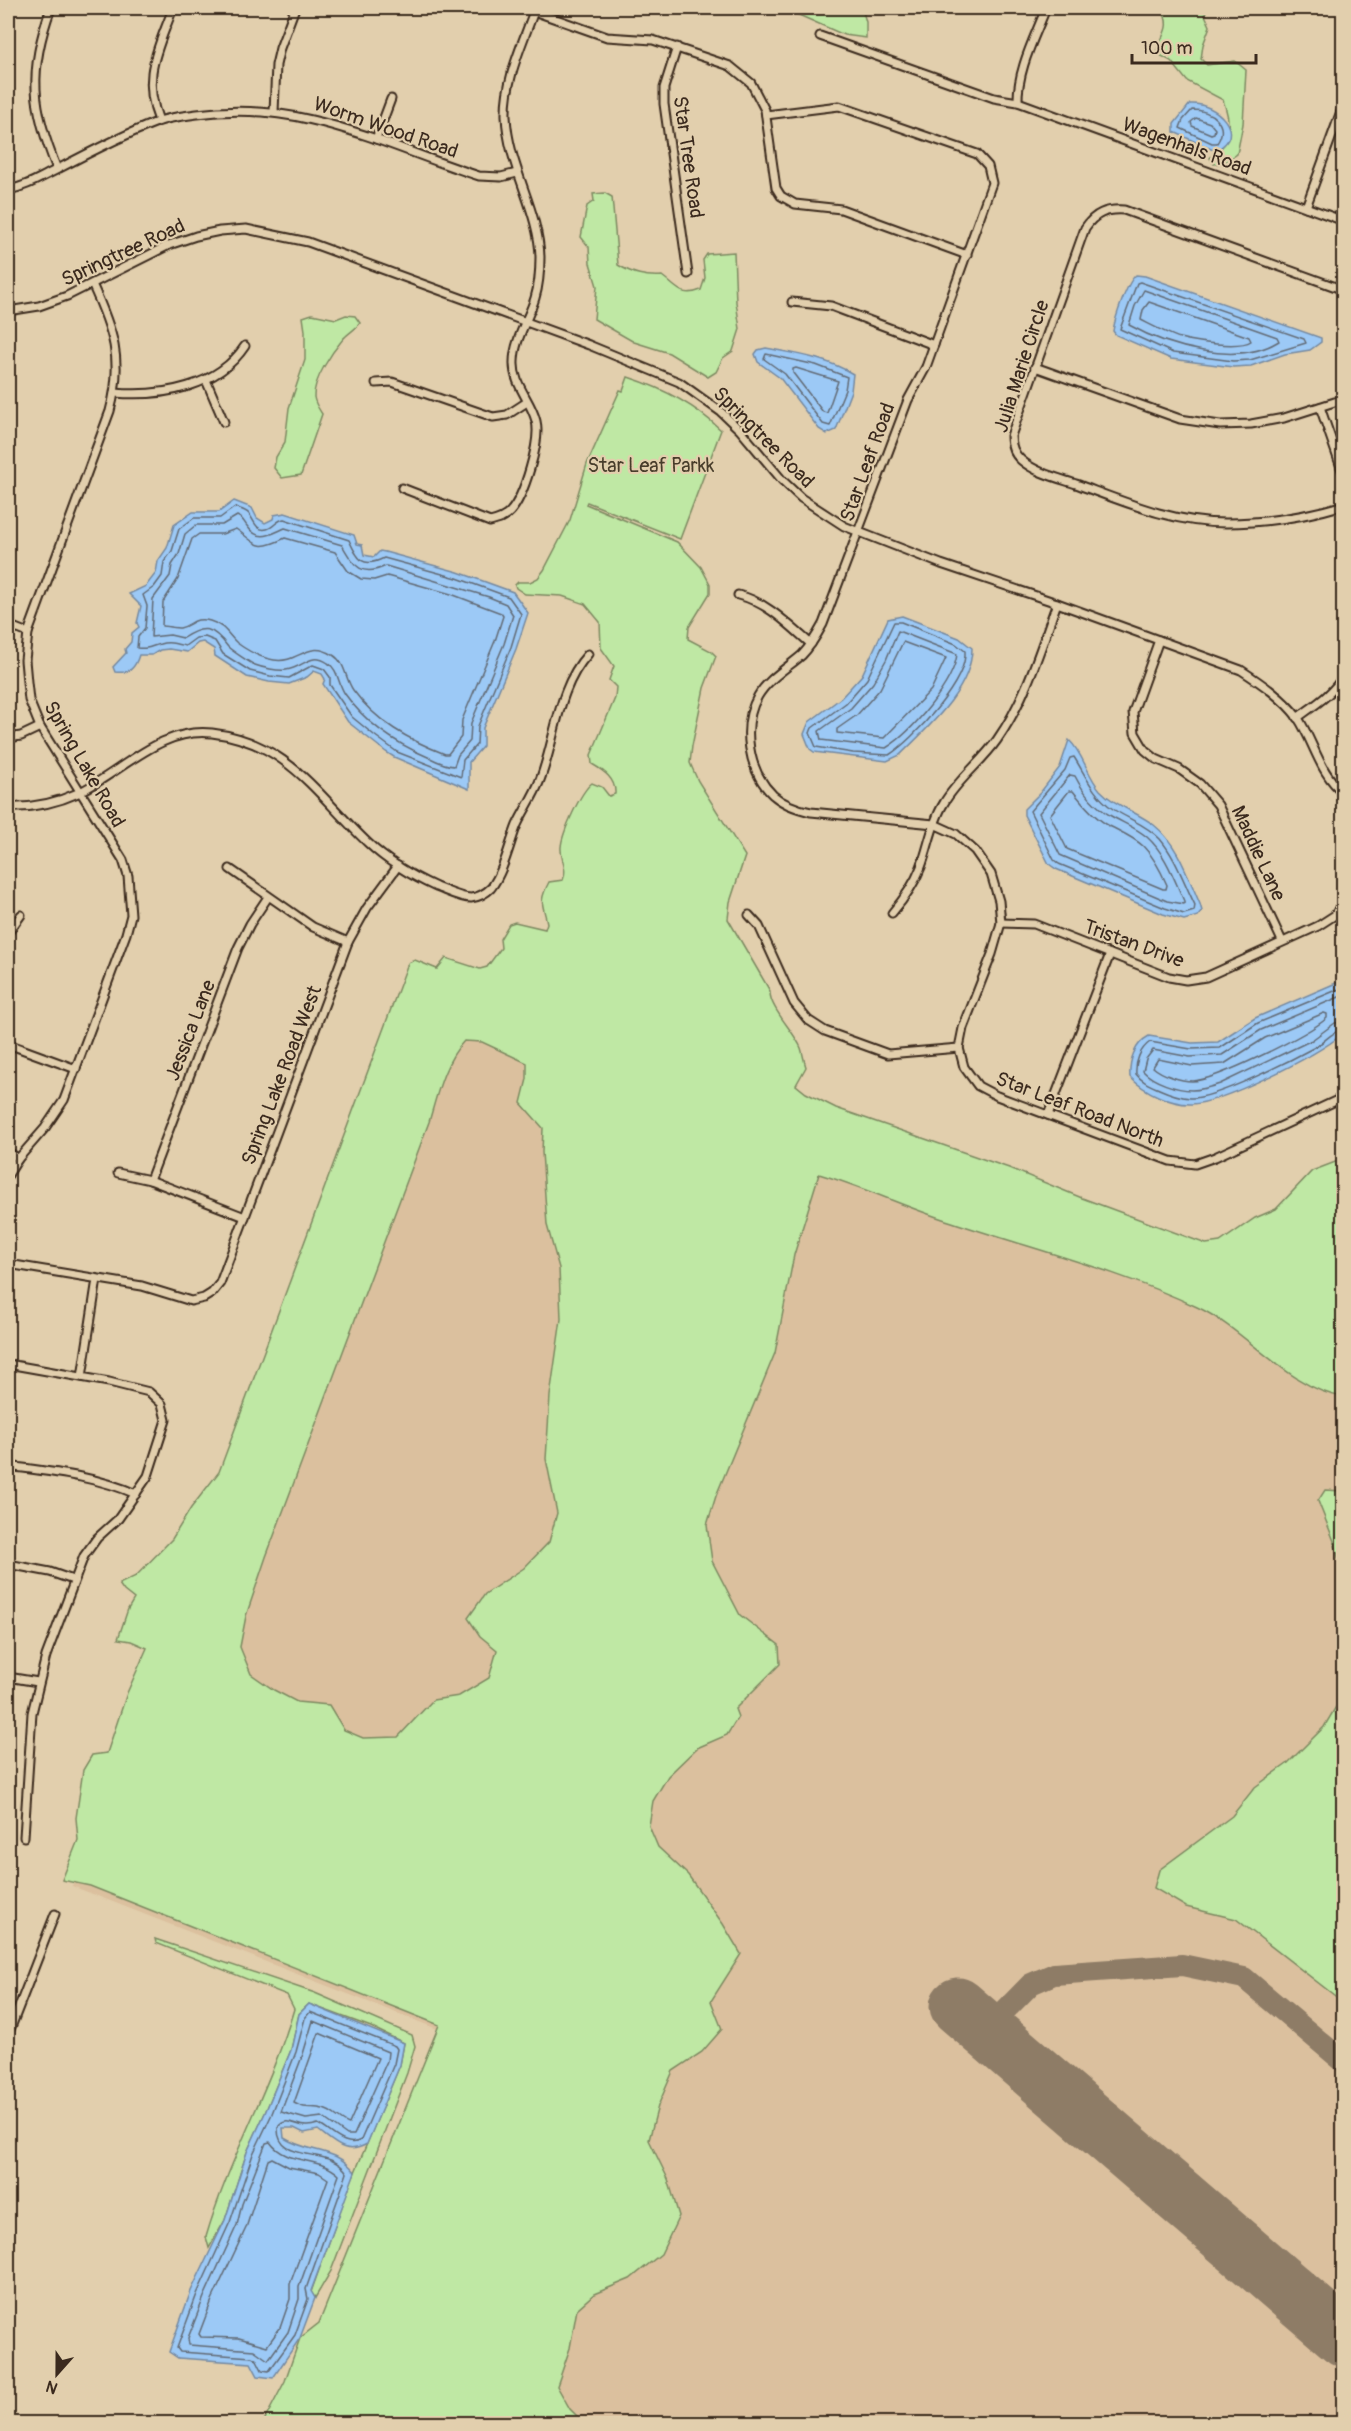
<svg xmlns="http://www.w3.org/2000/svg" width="1351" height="2431" font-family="Pangolin,sans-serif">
  <rect width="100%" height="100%" fill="#e2cfad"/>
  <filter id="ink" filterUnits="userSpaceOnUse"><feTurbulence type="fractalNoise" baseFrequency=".0167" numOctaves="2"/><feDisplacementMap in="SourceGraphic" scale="12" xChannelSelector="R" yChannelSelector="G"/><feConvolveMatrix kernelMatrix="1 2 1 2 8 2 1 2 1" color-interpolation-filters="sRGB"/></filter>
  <g filter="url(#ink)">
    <!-- built -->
    <path fill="#dbc09e" d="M 408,972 L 1211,1251 L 1343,1174 L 1343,2423 L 282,2423 L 445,2032 L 72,1886 Z"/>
    <!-- green -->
    <g fill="#bfe8a4" stroke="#7d8961" stroke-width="1.5" fill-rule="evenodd">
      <path d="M 783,8 L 862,8 L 866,22 L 866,38 L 844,35 Z"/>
      <path d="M 1161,8 L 1207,8 L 1205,15 L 1210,26 L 1203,45 L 1201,59 L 1207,65 L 1235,61 L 1246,70 L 1243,124 L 1237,154 L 1224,163 L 1214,164 L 1210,158 C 1214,153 1217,151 1221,148 C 1234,136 1228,114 1223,100 L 1187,81 L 1171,61 L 1156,53 C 1162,33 1173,28 1161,8 Z"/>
      <path d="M 605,193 L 612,197 L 618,265 C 633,274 645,277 662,276 C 677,287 681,298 701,290 L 705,278 L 703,260 L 707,254 L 734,252 L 736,302 L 740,329 L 733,351 L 723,358 L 716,372 L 708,377 L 669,353 L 634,342 L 594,319 L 597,286 L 590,263 L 589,247 L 581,237 L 587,206 L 594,201 L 593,194 Z"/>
      <path d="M 312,314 L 336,319 L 346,315 L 355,316 L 360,323 C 355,330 348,333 343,339 C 332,352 313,380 314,397 C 315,404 319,409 322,414 L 301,475 L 282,478 L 274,468 L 276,457 L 285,442 L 289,408 L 305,360 L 305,331 L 303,317 Z"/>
      <path d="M 628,377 C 662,388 695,405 721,430 L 680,539 L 587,502 L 586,504 L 677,542 L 701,567 L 710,584 L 710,593 L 689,627 L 688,639 L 711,651 L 716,656 L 704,688 L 692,746 L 690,763 L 698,781 L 745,856 L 730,902 L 728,919 L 770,991 C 769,1008 794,1031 801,1048 C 803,1054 804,1061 806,1067 L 796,1085 L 806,1093 L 836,1108 L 1009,1168 L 1082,1198 L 1206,1244 L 1220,1242 L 1255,1218 L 1276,1209 L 1312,1171 L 1343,1159 L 1343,1397 C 1289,1389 1247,1330 1197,1307 C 1121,1271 1032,1249 952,1222 C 907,1208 864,1187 819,1174 L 794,1255 L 775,1353 L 716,1496 L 707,1525 L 712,1561 L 740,1615 L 779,1645 L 780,1664 L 735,1709 L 738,1717 L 727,1735 L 697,1748 L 668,1776 L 653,1801 L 649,1826 L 658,1847 L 688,1875 L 723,1924 L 741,1954 L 711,2001 L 722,2029 L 702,2052 L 673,2071 L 658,2106 L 649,2140 L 668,2179 L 679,2216 L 661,2254 L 630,2279 L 594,2294 L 577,2309 L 570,2348 L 557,2386 L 570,2409 L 584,2423 L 263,2423 L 285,2381 L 300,2338 L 319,2323 L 439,2025 L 90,1886 L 62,1880 L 78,1840 L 76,1818 L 83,1770 L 92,1755 L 107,1753 L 127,1693 L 147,1648 L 131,1641 L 118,1639 L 128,1609 L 134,1599 L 124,1591 L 119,1584 L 136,1576 L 172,1539 L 191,1508 L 219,1472 L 408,963 L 415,960 L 437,969 L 446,958 L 480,969 L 487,967 L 501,948 L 500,939 L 509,924 L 515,922 L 545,929 L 547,923 C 543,903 538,903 549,882 L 563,880 C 568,868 560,859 561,847 C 562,833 581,791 592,783 L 602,787 L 609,796 L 615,794 C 616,779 604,771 592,764 L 591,755 L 615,698 L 616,687 L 609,680 L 614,666 L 601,648 L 600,622 L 585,604 L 562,596 L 525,594 L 516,588 L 515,585 L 518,582 L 530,582 L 538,578 L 544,570 L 570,520 L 587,464 L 620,390 L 623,391 ZM 464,1041 L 482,1042 L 527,1063 L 527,1079 L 521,1103 L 543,1128 L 542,1152 L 547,1225 L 559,1268 L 561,1319 L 550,1396 L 546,1459 L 557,1513 L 549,1542 L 524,1568 L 485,1594 L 468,1618 L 480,1636 L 497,1650 L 489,1678 L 459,1696 L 433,1700 L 398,1737 L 363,1738 L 344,1730 L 329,1705 L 297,1702 L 274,1690 L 251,1674 L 240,1647 L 246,1616 L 266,1557 L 429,1122 C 437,1095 444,1062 464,1041 Z"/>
      <path d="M 1325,1490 L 1343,1491 L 1343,1576 L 1334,1541 L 1318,1501 Z"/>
      <path d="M 1343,1695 L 1343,2002 L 1236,1919 L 1186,1907 L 1154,1888 L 1159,1870 L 1232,1816 L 1255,1787 L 1287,1764 L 1324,1727 Z"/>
      <path d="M 155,1939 L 315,1993 L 412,2035 L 415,2046 L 407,2073 L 331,2271 L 315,2298 L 311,2292 L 350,2184 L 400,2065 L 404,2043 L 371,2027 L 309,2004 L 299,2014 L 291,2050 L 265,2113 L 247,2152 L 225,2220 L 209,2248 L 206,2237 C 229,2158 271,2087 294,2009 L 287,1995 L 156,1943 Z"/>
    </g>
    <!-- water -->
    <g fill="#9cc9f6" stroke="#7589a0" stroke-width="1.5">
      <path d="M 1190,104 C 1217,102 1248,135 1216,150 L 1211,149 L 1174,132 L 1174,124 Z"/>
      <path d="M 1136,275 L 1145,276 L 1321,338 L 1321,342 L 1310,350 L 1285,354 L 1251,366 L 1233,367 L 1171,359 L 1116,335 L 1113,331 C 1115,318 1127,282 1136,275 Z"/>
      <path d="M 766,348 C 796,354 827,358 853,374 L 851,391 L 836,430 L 827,434 L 819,429 L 780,378 L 758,362 L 755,354 L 758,350 Z"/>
      <path d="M 234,501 L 252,508 L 257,518 L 265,523 L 273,519 L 274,515 L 285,513 L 354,535 L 357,544 L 362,545 L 364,555 L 374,557 L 380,551 L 385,552 L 458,572 L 513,592 L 528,613 L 516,649 L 483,728 L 483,746 L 469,762 L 469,789 L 394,757 L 386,752 L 348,722 L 323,684 L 325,679 L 322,674 L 314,671 L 307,677 L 289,684 L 269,682 L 247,677 L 215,656 L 214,649 L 203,642 L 198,643 L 187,652 L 169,649 L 160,650 L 152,655 L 139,655 C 135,668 130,674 115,672 L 113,667 L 126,653 L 125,649 L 131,642 L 132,633 L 139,627 L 137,623 L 141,606 L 129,594 L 146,586 L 156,573 L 158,561 L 167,548 L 174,525 L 193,512 L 219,512 Z"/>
      <path d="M 902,616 L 959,638 L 972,648 C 972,690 927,728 900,755 L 887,761 L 814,752 L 810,749 L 804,734 L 809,722 L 841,698 L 862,675 L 888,619 Z"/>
      <path d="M 1069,740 C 1083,753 1087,775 1100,790 C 1115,806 1137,812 1154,825 C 1178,844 1188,877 1200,904 L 1202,911 L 1198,916 L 1184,920 L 1163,914 L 1056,869 L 1049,864 L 1024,815 L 1024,809 L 1040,793 L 1060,767 Z"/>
      <path d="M 1343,980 L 1344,1032 L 1341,1035 C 1319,1055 1221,1103 1192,1104 C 1172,1105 1144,1092 1130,1077 C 1129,1061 1134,1044 1149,1036 L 1192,1043 L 1218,1042 L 1255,1018 Z"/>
      <path d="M 309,2004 L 404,2043 L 400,2065 L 367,2144 C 346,2156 335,2143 318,2130 L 304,2133 L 294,2128 L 283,2128 L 284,2138 C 310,2154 334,2146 355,2172 L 311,2291 L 315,2298 L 300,2338 L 273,2378 L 258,2376 L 251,2363 L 178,2358 L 169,2352 L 191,2291 L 225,2220 L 247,2152 L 265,2113 L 291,2050 L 299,2014 Z"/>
    </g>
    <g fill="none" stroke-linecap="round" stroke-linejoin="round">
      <!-- shore -->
      <g stroke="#626a74" stroke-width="1.5">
        <path d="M 1192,110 C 1211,110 1230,124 1217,143 L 1212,143 L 1180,128 L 1183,120 Z"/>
        <path d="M 1196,118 L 1210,123 L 1215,129 L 1214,133 L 1211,134 L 1192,126 L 1191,122 Z"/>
        <path d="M 1140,282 L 1304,339 L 1306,343 L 1250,360 L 1233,361 L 1173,353 L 1120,329 L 1137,283 Z"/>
        <path d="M 1144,290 L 1277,337 L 1279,341 C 1238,367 1168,347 1129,325 L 1135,306 Z"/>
        <path d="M 1149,302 L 1249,337 L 1251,341 C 1239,349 1195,342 1180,338 C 1168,334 1153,326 1141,320 L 1143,310 Z"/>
        <path d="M 766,354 L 816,365 L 847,377 L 845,390 L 830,426 L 823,424 L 785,374 L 764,359 Z"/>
        <path d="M 796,368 L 838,381 L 827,413 L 823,412 L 793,373 L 793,369 Z"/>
        <path d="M 235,507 C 239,509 246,510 249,514 C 254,520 256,532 267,529 C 274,527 277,520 284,519 L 349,540 C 358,559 362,569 384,558 L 457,578 L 509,597 L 521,614 L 511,647 L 478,726 L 477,744 L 463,760 L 461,777 L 397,752 L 374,735 L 352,717 L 330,685 L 330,677 L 324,669 L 313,665 L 289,678 L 270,676 L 250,671 L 223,654 L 215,641 L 205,637 L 196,638 L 185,646 C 177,644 169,641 160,644 C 149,647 149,649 137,648 L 138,637 L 145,628 L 147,606 L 143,595 L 154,587 L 162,576 L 164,562 L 172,551 L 179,529 L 194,518 L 220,518 Z"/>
        <path d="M 237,516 C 243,518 243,521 247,526 C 259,543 271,534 285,528 L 342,545 C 354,565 360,578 386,566 L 489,597 L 506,604 L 513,615 L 504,644 L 471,723 L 470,741 L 458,755 L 454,766 C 446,766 436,761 428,757 C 395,743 366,724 345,694 C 338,684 338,669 328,663 C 310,651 304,668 286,670 C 277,671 263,668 255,665 C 250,663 231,650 228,647 C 213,627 204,624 183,638 L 170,635 L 151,637 L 153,599 L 170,576 L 172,565 L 179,554 L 185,534 L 196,525 L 222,525 Z"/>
        <path d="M 236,529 C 259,545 256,552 285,538 L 335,552 L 348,571 L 361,579 L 374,580 L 387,576 L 451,594 L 501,613 L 503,616 L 495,641 L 462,720 L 461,737 L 448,754 L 445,754 C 409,740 376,722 353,690 C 345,679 346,663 333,655 C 307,639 299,664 274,660 C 261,658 248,651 237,643 C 227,634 226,626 210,621 C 194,616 191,626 180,628 C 175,628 166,626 162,626 L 163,602 L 178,579 L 192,539 L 199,534 L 222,534 Z"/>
        <path d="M 894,622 L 901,622 L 956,644 L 965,651 C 968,680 913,740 889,755 L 853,753 L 816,747 L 810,733 L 812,728 L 846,703 L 867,679 Z"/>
        <path d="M 898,631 L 957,654 C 954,683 911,733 886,748 L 821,740 L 819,731 L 851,708 L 873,683 L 886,660 Z"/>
        <path d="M 903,642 L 946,658 L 931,690 L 884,738 L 837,733 L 837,729 L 857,715 L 880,689 Z"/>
        <path d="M 1074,757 C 1086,776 1093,795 1113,809 C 1128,819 1147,825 1160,839 C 1176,858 1184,883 1195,905 L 1194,911 L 1184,914 L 1165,908 L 1059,864 L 1054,860 L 1030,811 L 1065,770 L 1070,758 Z"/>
        <path d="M 1070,775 L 1075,776 C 1083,792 1096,807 1111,816 C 1123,823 1137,828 1147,837 C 1166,854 1174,879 1184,901 L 1184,904 L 1167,901 L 1060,855 L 1039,813 Z"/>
        <path d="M 1069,791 L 1073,791 C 1083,804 1093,816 1106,824 C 1118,831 1132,836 1143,846 C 1154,857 1161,871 1167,885 L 1166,889 L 1163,889 L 1067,849 L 1050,815 Z"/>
        <path d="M 1344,987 L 1258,1023 L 1220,1048 L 1191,1049 L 1150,1042 C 1140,1049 1135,1062 1136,1074 C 1142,1082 1150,1085 1159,1089 C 1168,1093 1179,1097 1190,1098 C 1214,1100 1293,1059 1317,1046 C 1325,1041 1334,1030 1344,1029"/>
        <path d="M 1344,995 L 1261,1030 L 1222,1055 L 1190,1057 L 1153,1050 L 1146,1059 L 1143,1071 C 1153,1082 1177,1090 1192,1090 C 1201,1090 1211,1087 1220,1084 L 1312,1040 L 1335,1023 L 1344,1022"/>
        <path d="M 1324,1013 L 1327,1014 L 1327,1018 C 1309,1034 1215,1081 1192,1081 C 1181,1081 1162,1075 1153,1067 L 1158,1059 L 1192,1066 L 1224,1064 L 1265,1038 Z"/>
        <path d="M 310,2012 L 395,2046 L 397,2049 L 394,2064 L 361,2140 C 345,2149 332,2131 318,2124 C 315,2125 311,2126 307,2126 C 296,2127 287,2115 278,2127 C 276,2165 330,2145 347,2173 L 306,2289 L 308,2299 L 295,2335 L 269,2371 L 262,2370 L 257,2360 L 252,2357 L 180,2352 L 177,2348 L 197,2294 L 230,2222 L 253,2154 L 271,2116 L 296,2052 L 305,2018 Z"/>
        <path d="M 313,2021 L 388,2052 L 387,2061 L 354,2135 L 347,2135 L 322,2117 L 306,2119 L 281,2112 L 303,2054 Z"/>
        <path d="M 319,2033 L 378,2058 L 349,2124 C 340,2121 333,2111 323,2109 C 311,2105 308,2111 294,2103 Z"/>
        <path d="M 270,2142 C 287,2166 320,2156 339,2175 L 299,2287 L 299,2299 L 288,2332 L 268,2360 L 254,2350 L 189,2345 L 188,2338 L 204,2297 L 237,2225 L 242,2204 L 266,2143 Z"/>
        <path d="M 272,2158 L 289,2167 L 319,2173 L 328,2179 L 290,2284 L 290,2299 L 280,2328 L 267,2346 L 239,2338 L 201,2337 L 199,2334 L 212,2300 L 246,2228 L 268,2160 Z"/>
      </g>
      <!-- taxiway -->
      <path stroke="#8e7c66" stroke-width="22" d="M 986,2030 L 1031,1984 L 1054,1974 L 1182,1965 L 1244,1978 L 1344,2062"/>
      <!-- runway -->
      <path stroke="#8e7c66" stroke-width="57" d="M 958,2006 L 1344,2338"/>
      <!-- minor casing -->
      <g stroke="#3b2a1e" stroke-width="11">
        <g id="minor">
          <path d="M 51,8 C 28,71 32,108 57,169"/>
          <path d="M 525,8 L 607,37 L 653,40 L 730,66 L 751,83 L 765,110 L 776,188 L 781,196 L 795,204 L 841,209 L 967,255"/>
          <path d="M 820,36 L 994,98 L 1018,102 L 1344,221"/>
          <path d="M 677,47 L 664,88 L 664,104 L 688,274"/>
          <path d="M 1018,102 C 1017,70 1035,37 1046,8"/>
          <path d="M 274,112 L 276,65 L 280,48 L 295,8"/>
          <path d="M 766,115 L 839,106 L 977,154 L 988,166 L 992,183 L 926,367 L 908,400 L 823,624 C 817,635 811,646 802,655 C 787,668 768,679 758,696 C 741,726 748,771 773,795 C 783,804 797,809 811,812 L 934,824 L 956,834 L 975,851 L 991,874 L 999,901 L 1001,923 L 992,954 L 963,1028 L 959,1048 L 964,1067 L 978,1086 L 997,1096 L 1170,1161 L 1195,1164 L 1215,1157 L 1344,1097"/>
          <path d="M 159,121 C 141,76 158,50 173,8"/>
          <path d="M 376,139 L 391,99"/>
          <path d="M 8,190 C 26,187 41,177 58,169 C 90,152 123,135 157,122 C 169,117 184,116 197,114 C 302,99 383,145 479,176 L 501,177 L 517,173"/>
          <path d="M 1306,207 L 1344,103"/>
          <path d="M 1344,290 L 1124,210 C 1106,209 1095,213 1085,228 L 1011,436 C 1011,446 1014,454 1021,460 C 1036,473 1058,478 1076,484 C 1125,502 1173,523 1226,523 C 1267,523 1304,517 1344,505"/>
          <path d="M 792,302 L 831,306 L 934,345"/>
          <path d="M 8,311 L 39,306 L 67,296 L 169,245 L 196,236 L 220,231 L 246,229 L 308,242 L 589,345 L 679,382 L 721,412 L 740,430 L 782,480 L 801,498 L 844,526 L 941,564 L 1057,603 L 1241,670 C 1261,683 1283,698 1298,718 C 1314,742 1320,775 1344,793"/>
          <path d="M 1035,367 L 1180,419 L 1220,425 L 1251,424 L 1284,418 L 1344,399"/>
          <path d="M 206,380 L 224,422"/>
          <path d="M 376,383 L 392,382 L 493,417 L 507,415 L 527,402"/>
          <path d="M 115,393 C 162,397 218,387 245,346"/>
          <path d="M 1320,407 L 1344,476"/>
          <path d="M 402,488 L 490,522 C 498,520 505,518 510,512 C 524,497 541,441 536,421 C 531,400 513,385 514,362 C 514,340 529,318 535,298 C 539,285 540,270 540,257 C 539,211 508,166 506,116 C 505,79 522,45 534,11"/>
          <path d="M 738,595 C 767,602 789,625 811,644"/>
          <path d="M 8,625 L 28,633"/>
          <path d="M 1159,640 L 1133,712 L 1135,733 L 1145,750 L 1156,759 L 1179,769 L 1200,784 L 1218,805 L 1282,941"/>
          <path d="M 1297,718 C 1315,705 1333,694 1344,675"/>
          <path d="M 8,738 L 21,736 L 40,727"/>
          <path d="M 8,807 C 32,808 56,803 78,793 C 122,772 160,727 212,733 C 288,742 317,795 368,843 C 387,861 412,876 436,887 C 447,891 460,898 471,898 C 478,897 486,893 491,888 C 504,871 509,845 517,825 C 524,810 534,796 540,780 C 556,739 557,688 588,654"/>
          <path d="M 230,869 L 313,927 L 348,942"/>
          <path d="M 892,913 C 904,899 914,885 921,867 C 929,846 932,822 944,803 C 958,779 981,763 997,740 C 1026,699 1040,649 1057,603"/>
          <path d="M 749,915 L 759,926 L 794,1003 L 808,1020 L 825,1031 L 888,1054 L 959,1048"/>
          <path d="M 1001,923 L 1034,924 L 1169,977 L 1186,980 L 1206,977 L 1318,926 L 1335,915 L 1344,900"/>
          <path d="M 8,933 L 21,915"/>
          <path d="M 8,1044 L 76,1069"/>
          <path d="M 1048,1115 L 1110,954"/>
          <path d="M 8,1151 L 18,1159"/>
          <path d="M 118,1173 L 150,1180 L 245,1217"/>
          <path d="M 8,1175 L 18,1159 L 45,1128 L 64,1100 L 126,934 L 131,915 L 128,876 L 123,860 L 40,727 L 29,700 L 27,682 L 25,660 L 28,633 L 110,411 C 124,360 113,330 92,284"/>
          <path d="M 150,1180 L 238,948 L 250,924 L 268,897"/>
          <path d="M 8,1264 L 142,1286 L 191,1301 L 204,1298 L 212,1293 L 220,1283 L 348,942 L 367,908 L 398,866"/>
          <path d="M 8,1364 L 109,1382 L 149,1392 L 162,1404 L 166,1420 L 148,1476 L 118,1519 L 97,1538 L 84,1556 L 46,1656 L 32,1713 L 24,1837"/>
          <path d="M 82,1377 L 97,1279"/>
          <path d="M 8,1466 C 52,1472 95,1476 136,1494"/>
          <path d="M 8,1564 L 50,1572 L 73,1580"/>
          <path d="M 8,1677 L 38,1682"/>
          <path d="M 8,2035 L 55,1914"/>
        </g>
      </g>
      <!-- minor -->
      <use href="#minor" stroke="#e2cfad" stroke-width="7"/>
    </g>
  </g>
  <g text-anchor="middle" stroke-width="4.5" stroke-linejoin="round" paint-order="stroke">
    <!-- street labels -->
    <g font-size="20" fill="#3b2a1e" stroke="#e2cfad">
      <text transform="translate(386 127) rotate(19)" y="7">Worm Wood Road</text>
      <text transform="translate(1187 146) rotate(20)" y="7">Wagenhals Road</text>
      <text transform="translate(689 157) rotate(82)" y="7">Star Tree Road</text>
      <text transform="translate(123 252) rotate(-25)" y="7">Springtree Road</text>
      <text transform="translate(1021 366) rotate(-72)" y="7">Julia Marie Circle</text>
      <text transform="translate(764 437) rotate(45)" y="7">Springtree Road</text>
      <text transform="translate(867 462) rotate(-70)" y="7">Star Leaf Road</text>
      <text transform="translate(85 764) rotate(60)" y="7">Spring Lake Road</text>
      <text transform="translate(1259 853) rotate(65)" y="7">Maddie Lane</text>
      <text transform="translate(1134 943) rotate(20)" y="7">Tristan Drive</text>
      <text transform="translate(190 1030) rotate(-69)" y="7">Jessica Lane</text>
      <text transform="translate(281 1075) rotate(-69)" y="7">Spring Lake Road West</text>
      <text transform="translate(1080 1109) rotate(21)" y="7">Star Leaf Road North</text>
    </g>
    <!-- park labels -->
    <g font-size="20" fill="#483d2b" stroke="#e2cfad">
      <text x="651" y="472">Star Leaf Parkk</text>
    </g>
  </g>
  <!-- margin -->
  <rect width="1351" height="2431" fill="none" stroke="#e2cfad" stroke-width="30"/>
  <rect x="15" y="15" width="1321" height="2401" fill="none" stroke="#3b2a1e" stroke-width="2" filter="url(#ink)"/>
  <!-- north arrow -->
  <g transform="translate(57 2374) rotate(201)" stroke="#e2cfad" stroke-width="4.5" paint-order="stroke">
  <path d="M0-4.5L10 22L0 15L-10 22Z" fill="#3b2a1e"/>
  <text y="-9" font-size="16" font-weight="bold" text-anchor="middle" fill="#3b2a1e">N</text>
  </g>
  <!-- scale -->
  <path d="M1132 54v9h124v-9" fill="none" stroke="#3b2a1e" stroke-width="3"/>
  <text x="1141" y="54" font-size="18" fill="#3b2a1e" stroke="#e2cfad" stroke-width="4.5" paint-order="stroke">100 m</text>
</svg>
